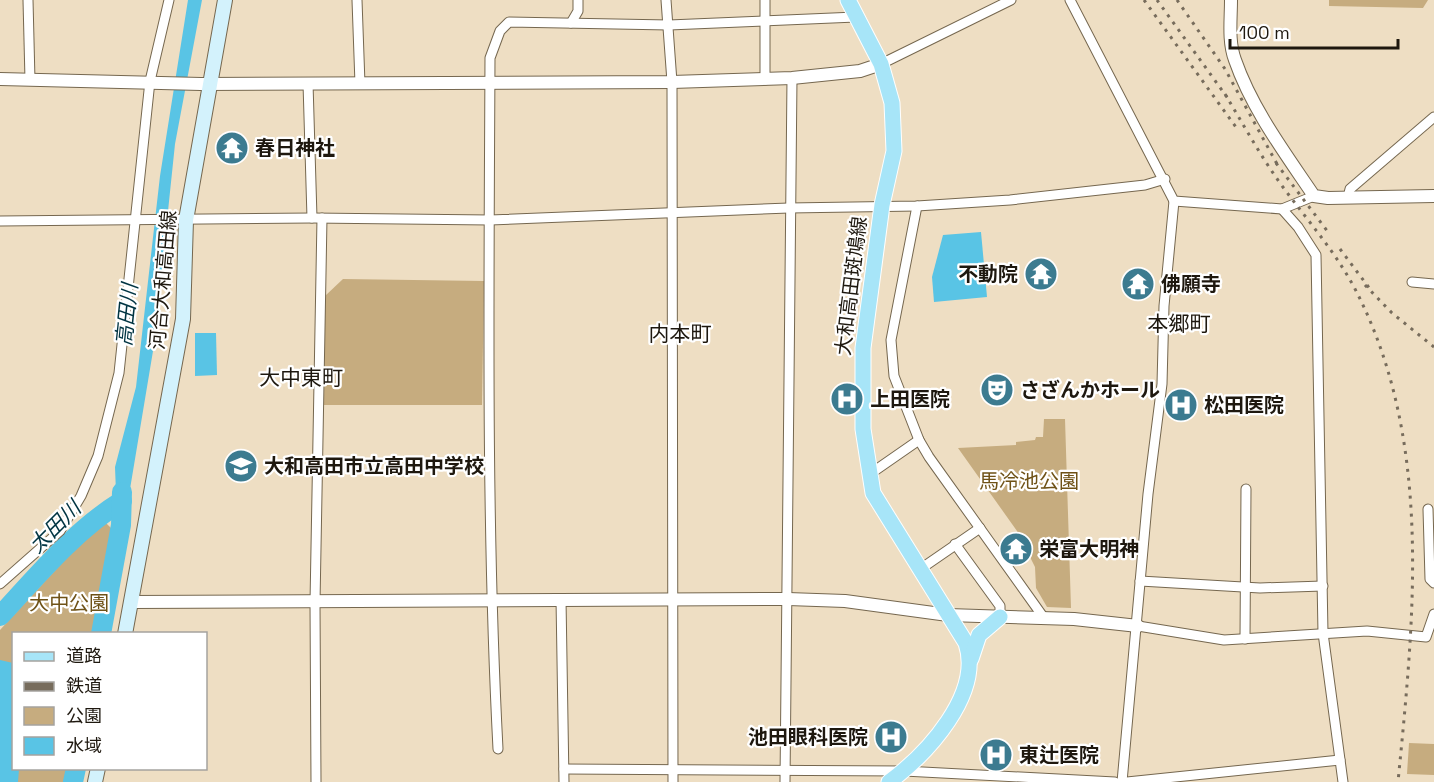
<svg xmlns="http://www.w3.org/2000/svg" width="1434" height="782" font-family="'Space Grotesk','Noto Sans JP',sans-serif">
  <rect width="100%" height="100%" fill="#eedec3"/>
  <!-- green -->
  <g fill="#c6ac7f">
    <path d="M 1329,0 L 1428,0 L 1423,8 L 1329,6 Z"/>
    <path d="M 343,279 L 484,281 L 482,405 L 324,405 L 325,296 Z"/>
    <path d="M 1044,419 L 1065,419 L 1071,608 L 1047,607 L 1036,588 L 1035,567 L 1017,531 L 958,448 L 1016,445 L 1016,442 L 1035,440 L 1036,437 L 1043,437 Z"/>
    <path d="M 106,523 L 112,529 L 96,633 L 14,634 L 14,768 L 71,769 L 68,782 L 0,782 L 0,630 L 98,524 Z"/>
    <path d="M 1409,743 L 1434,744 L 1434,775 L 1407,774 Z"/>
  </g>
  <!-- water -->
  <g fill="#59c4e5">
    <path d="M 188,0 L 202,0 L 175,144 L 154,345 L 125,519 L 117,518 L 115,467 L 136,387 L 160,176 Z"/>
    <path d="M 981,232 L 987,297 L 934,302 L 932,277 L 943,235 Z"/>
    <path d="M 195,333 L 216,333 L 217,375 L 195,376 Z"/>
    <path d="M 0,660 L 13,663 L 14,768 L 19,769 L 18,782 L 0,782 Z"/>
  </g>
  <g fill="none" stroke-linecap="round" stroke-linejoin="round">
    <!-- river -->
    <g stroke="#59c4e5" stroke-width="20">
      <path d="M 0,616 C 37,576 75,530 122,501"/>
      <path d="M 101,634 L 121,525 L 122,492"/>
      <path d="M 73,782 L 76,768"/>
    </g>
    <!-- minor casing -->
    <g stroke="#75674f" stroke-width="11">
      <g id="minor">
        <path d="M 28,0 L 30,80"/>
        <path d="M 357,0 L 360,84"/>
        <path d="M 666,0 L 672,82 L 673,782"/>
        <path d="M 765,0 L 765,80"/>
        <path d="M 1070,0 L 1174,201 L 1282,209 L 1314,196"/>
        <path d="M 571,23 L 578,11 L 578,0"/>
        <path d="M 881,64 L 1011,0"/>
        <path d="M 308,83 L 312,218"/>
        <path d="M 1348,197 L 1350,189 L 1434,117"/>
        <path d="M 917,206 L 891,340 L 894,376 L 919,440 L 929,457 L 1044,618"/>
        <path d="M 1282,209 L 1298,227 L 1316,255 L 1323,633 L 1343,782"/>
        <path d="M 0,221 L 312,218 L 490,220 L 789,208 L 917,206 L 1010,200 L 1145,185 L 1165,179"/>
        <path d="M 1412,282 L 1434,284"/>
        <path d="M 870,474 L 919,440"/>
        <path d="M 1428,509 L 1430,579 L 1434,583"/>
        <path d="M 955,544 L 1000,606 L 1000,617"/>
        <path d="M 919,570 L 980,528"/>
        <path d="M 1140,581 L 1260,588 L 1323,586"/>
        <path d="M 0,584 L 60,531 L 81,496 L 98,456 L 119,373 L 150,81 L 169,0"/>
        <path d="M 561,599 L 564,782"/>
        <path d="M 1138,626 L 1224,640 L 1367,631 L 1426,637 L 1434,614"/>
        <path d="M 1245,639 L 1246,489"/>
        <path d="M 498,749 C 486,519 489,289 490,58 L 500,31 L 509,22 L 669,25 L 856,17"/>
        <path d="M 564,769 L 904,771 L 1115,782"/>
        <path d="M 316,782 L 315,603 L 322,218"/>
        <path d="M 785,782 L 792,78"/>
        <path d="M 1122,782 L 1148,494 L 1162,384 L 1164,306 L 1174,201"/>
        <path d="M 1127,782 L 1340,760"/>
      </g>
    </g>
    <!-- tertiary casing -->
    <g stroke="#75674f" stroke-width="14">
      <g id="tertiary">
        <path d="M 1231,0 C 1231,20 1228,41 1235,60 C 1252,109 1285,153 1314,196 L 1328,198 L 1434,196"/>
        <path d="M 0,79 L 201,84 L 672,82 L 792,78 L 860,71 L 881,64"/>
        <path d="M 131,602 L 788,599 L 845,601 L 948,615 L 1074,619 L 1138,626"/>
      </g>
    </g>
    <!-- secondary casing -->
    <g stroke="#75674f" stroke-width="16">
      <g id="secondary">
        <path d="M 125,634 L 183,319 L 186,220 L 225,0"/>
        <path d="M 95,782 L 98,768"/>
      </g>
    </g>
    <!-- primary casing -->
    <g stroke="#fff" stroke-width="17">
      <g id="primary">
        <path d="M 848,0 L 881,64 L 892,103 L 894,151 L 882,205 L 863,348 L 863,429 L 873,493 L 966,643 C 983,694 927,754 889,782"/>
        <path d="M 971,659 L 979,635 L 1000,617"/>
      </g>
    </g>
    <!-- minor -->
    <use href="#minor" stroke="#fff" stroke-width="9"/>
    <!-- tertiary -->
    <use href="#tertiary" stroke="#fff" stroke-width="12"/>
    <!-- secondary -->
    <use href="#secondary" stroke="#d3f2fc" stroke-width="14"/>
    <!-- primary -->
    <use href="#primary" stroke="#a7e5f8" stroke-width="15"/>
    <!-- rail -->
    <g stroke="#776c5c" stroke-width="3" stroke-dasharray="3 6" stroke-linecap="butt">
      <path d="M 1144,0 L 1238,130"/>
      <path d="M 1157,0 L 1229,100"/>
      <path d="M 1177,0 L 1225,69 L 1277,164"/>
      <path d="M 1225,94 C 1243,124 1260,155 1280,183 C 1306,219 1332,247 1354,287 C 1434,439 1414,617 1398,782"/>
      <path d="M 1276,163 L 1328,232"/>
      <path d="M 1340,249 L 1370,289"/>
      <path d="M 1365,285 L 1392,313 L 1434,347"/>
    </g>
  </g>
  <!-- icons -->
  <defs>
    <g id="temple-disc" transform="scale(1.725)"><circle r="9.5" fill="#3c7b90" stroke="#fff"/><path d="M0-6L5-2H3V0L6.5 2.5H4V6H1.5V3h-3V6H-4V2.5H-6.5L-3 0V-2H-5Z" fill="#fff"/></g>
    <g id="theatre-disc" transform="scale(1.725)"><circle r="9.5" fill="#3c7b90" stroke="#fff"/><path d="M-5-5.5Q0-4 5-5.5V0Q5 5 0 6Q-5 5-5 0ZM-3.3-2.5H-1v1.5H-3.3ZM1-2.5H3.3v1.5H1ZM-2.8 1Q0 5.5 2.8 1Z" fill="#fff"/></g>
    <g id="hospital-disc" transform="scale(1.725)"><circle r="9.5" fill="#3c7b90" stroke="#fff"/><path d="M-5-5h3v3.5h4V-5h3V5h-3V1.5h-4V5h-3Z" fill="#fff"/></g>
    <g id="school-disc" transform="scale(1.725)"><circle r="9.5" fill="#3c7b90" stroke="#fff"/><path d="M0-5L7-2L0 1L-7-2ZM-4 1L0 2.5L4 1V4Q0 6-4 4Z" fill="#fff"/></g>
  </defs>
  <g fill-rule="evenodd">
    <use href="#temple-disc" x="232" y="148"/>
    <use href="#temple-disc" x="1041" y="274"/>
    <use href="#temple-disc" x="1138" y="284"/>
    <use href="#theatre-disc" x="997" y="390"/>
    <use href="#hospital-disc" x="847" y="399"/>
    <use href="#hospital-disc" x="1181" y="405"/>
    <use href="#school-disc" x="241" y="466"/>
    <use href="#temple-disc" x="1016" y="549"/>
    <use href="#hospital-disc" x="891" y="737"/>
    <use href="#hospital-disc" x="996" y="755"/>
  </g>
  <g text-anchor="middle" stroke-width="4.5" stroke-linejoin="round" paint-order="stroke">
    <!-- poi labels -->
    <g font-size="20" font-weight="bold" fill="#1e180f" stroke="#fff" text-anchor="start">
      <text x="255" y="155">春日神社</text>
      <text x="1018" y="281" text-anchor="end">不動院</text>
      <text x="1161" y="291">佛願寺</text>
      <text x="1020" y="397">さざんかホール</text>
      <text x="870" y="406">上田医院</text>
      <text x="1204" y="412">松田医院</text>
      <text x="264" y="473">大和高田市立高田中学校</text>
      <text x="1039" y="556">栄富大明神</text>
      <text x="868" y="744" text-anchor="end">池田眼科医院</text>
      <text x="1019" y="762">東辻医院</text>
    </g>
    <!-- street labels -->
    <g font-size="20" fill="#1e180f" stroke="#fff">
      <text transform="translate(163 280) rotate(-85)" y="7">河合大和高田線</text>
      <text transform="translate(851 286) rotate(-83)" y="7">大和高田斑鳩線</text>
    </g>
    <!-- park labels -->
    <g font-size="20" fill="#6f5217" stroke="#fff">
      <text x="1029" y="488">馬冷池公園</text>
      <text x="69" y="610">大中公園</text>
    </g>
    <!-- water labels -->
    <g font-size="21" font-style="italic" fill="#003442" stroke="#fff">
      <text transform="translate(127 315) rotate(-84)" y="7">高田川</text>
      <text transform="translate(55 527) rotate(-45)" y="7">太田川</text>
    </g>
    <!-- neighbourhood labels -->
    <g font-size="21" fill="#1e180f" stroke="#fff">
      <text x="1179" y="331">本郷町</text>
      <text x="680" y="341">内本町</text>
      <text x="301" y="385">大中東町</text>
    </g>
  </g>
  <!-- legend -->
  <rect x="12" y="632" width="195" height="138" fill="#ffffff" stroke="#a5a39f" stroke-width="1.5"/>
  <rect x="24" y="652" width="30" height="9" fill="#a7e5f8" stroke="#a5a39f" stroke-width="1.5"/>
  <text x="66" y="662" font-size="18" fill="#1e180f">道路</text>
  <rect x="24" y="682" width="30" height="9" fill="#776c5c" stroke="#a5a39f" stroke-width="1.5"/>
  <text x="66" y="692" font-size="18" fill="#1e180f">鉄道</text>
  <rect x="24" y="707" width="30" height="18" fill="#c6ac7f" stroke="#a5a39f" stroke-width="1.5"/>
  <text x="66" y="722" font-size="18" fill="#1e180f">公園</text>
  <rect x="24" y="737" width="30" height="18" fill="#59c4e5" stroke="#a5a39f" stroke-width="1.5"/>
  <text x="66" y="752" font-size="18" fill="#1e180f">水域</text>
  <!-- scale -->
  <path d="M1230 39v9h168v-9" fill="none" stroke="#1e180f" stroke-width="3"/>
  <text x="1239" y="39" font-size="18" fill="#1e180f" stroke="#ffffff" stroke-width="4.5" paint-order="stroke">100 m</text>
</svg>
